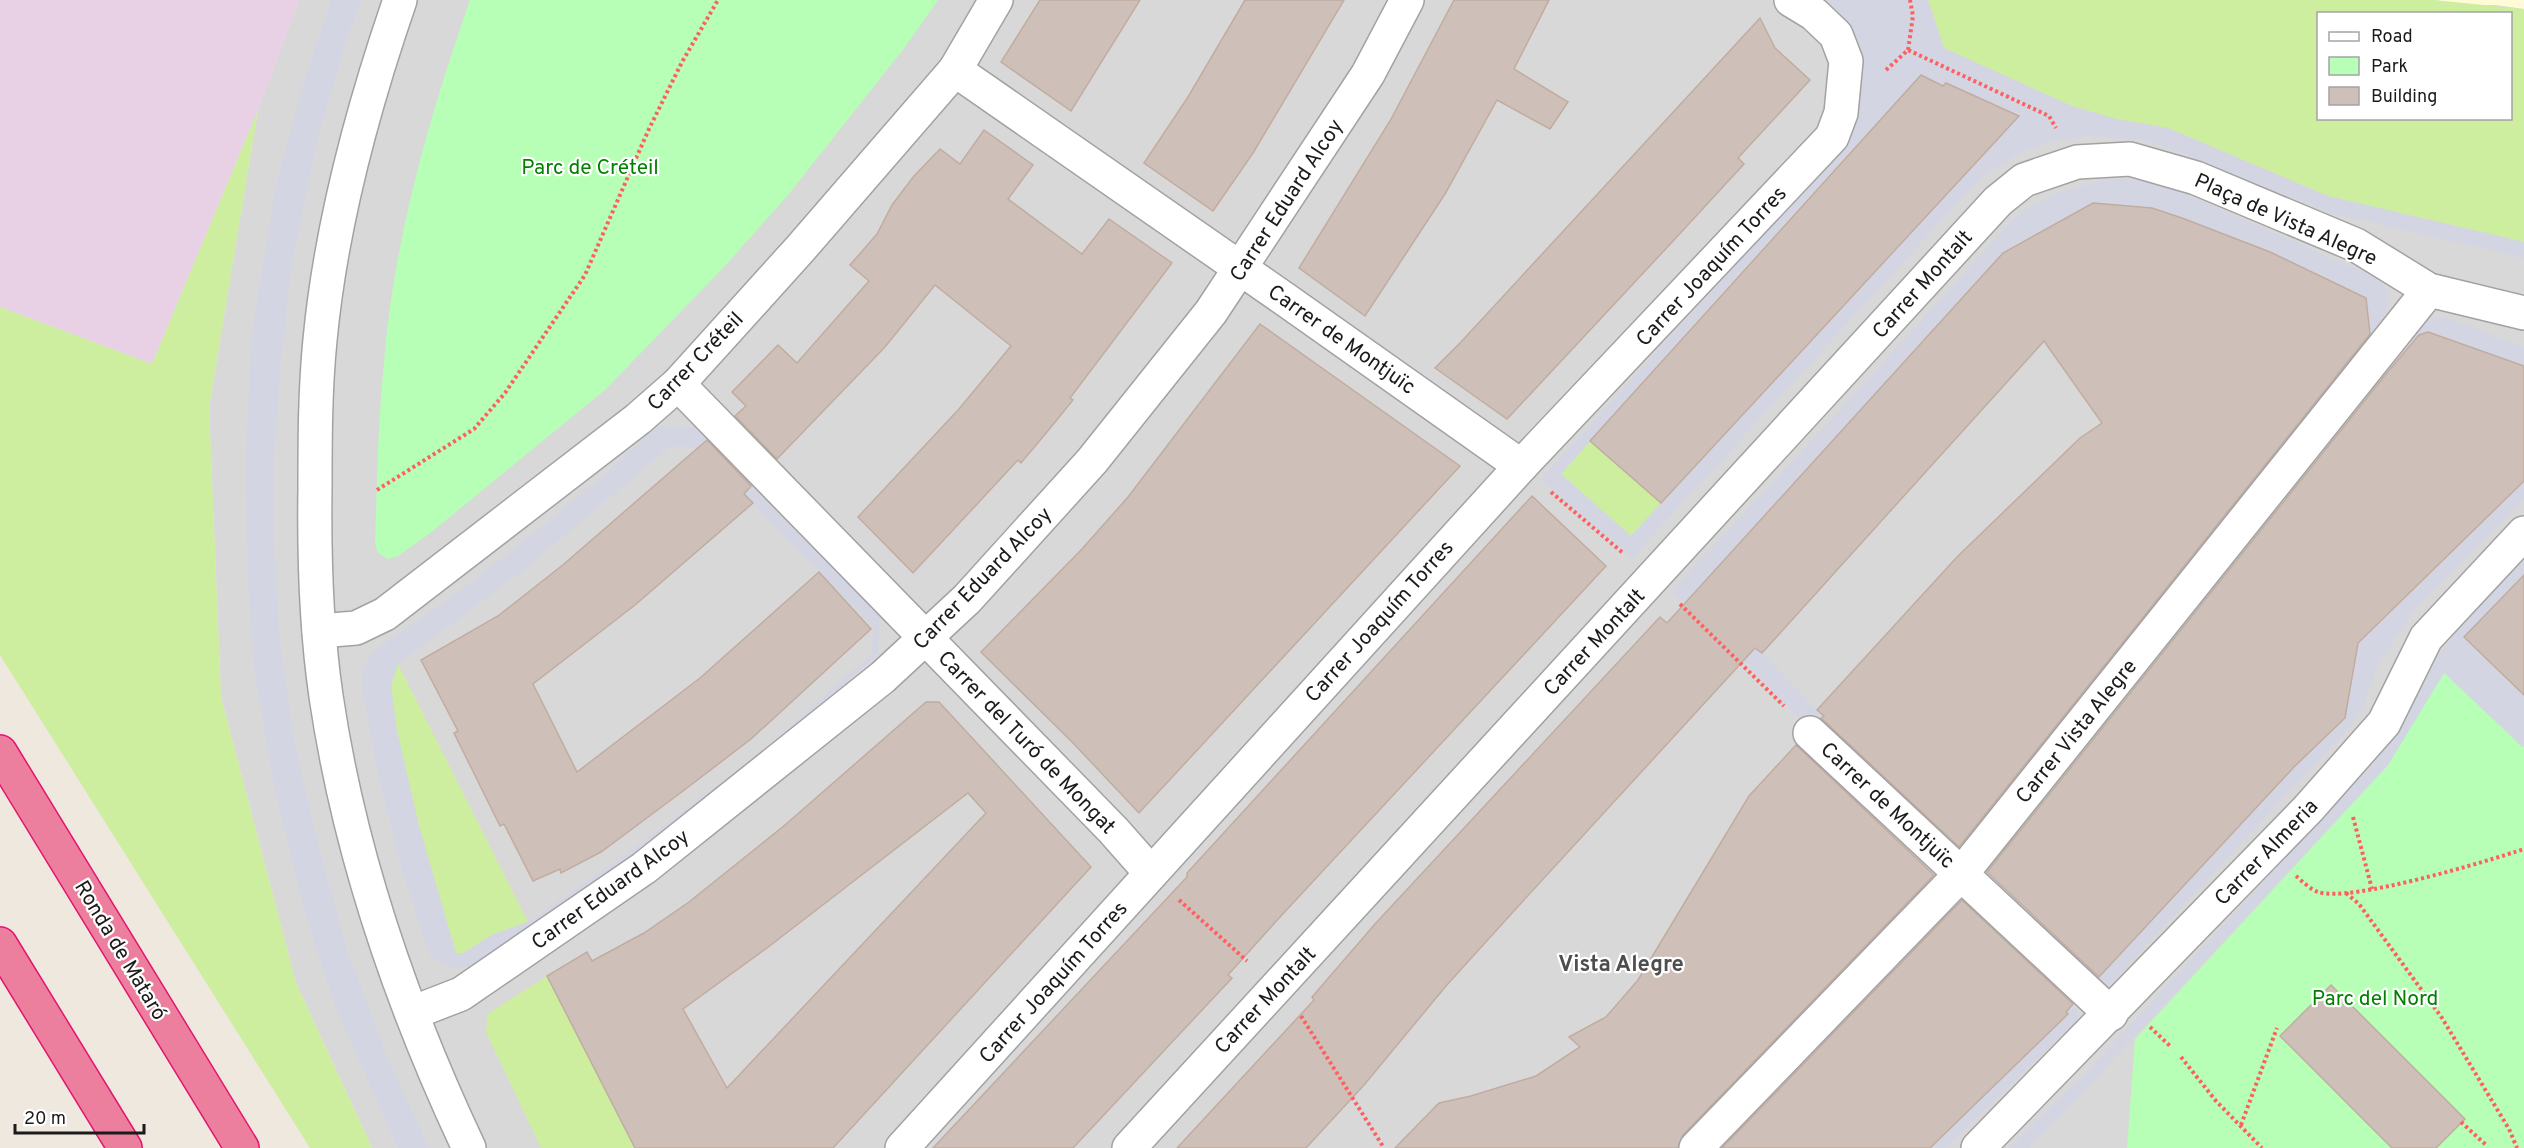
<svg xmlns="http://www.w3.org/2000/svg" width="2524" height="1148" font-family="Overpass,sans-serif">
  <rect width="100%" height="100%" fill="#eee8df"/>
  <!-- residential -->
  <path fill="#d9d8d8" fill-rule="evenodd" d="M 299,0 L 2524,0 L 2524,1148 L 372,1148 L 296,983 L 221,697 L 209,407 L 258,110 ZM 2318,14 L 2510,14 L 2510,118 L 2318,118 Z"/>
  <!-- industrial -->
  <path fill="#e8d0e5" d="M 0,0 L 299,0 L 258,110 L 152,364 L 0,307 Z"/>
  <!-- education -->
  <path fill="#fffbd7" d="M 2434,0 L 2524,0 L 2524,9 L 2495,5 L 2464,5 Z"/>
  <!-- grass -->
  <g fill="#cdee9f" fill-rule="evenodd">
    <path d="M 1928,0 L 2434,0 L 2524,9 L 2524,242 L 2328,196 L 2168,128 L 2116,119 L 2072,106 L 1944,48 ZM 2318,14 L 2510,14 L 2510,118 L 2318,118 Z"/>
    <path d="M 258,110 L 209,407 L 221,697 L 296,983 L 372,1148 L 310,1148 L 0,655 L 0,307 L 152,364 Z"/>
    <path d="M 1590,441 L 1661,503 L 1632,537 L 1561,474 Z"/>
    <path d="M 398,664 L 528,922 L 494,934 L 463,953 L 456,953 L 419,826 L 397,731 L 391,686 Z"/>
    <path d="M 547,976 L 635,1148 L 541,1148 L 486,1032 L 488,1014 Z"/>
  </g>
  <!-- park -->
  <g fill="#b7feb6">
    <path d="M 470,0 L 938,0 L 905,47 L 788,195 L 724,267 L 605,390 L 429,534 L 398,556 L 388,559 L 378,553 L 375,543 C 377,483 378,422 384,362 C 394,238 429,117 470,0 Z"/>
    <path d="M 2444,672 L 2522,747 L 2524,746 L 2524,1148 L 2127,1148 L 2135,1039 L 2388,765 Z"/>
  </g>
  <!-- plaza -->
  <g fill="#d3d5e3" fill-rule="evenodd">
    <path d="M 331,0 L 362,0 L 347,38 L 318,136 L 292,262 L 281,361 L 274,455 L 274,544 L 279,632 L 293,737 L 320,852 L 348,953 L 390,1064 L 429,1148 L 398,1148 L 335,1006 L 303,906 L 273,781 L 254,668 L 248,578 L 245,466 L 252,332 L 276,185 L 305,78 Z"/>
    <path d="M 1827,0 L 1928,0 L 1944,48 L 2072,106 L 2116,119 L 2168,128 L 2328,196 L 2524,242 L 2524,258 L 2330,213 L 2189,156 L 2146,141 L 2088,136 L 2054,141 L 2024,151 L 2001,164 L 1976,183 L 1632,558 L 1540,480 L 1843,147 L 1850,136 L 1858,115 L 1861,91 L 1860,59 L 1840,14 ZM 1920,75 L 1943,86 L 1946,83 L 2018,117 L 1686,475 L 1631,536 L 1561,474 L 1717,298 Z"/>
    <path d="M 2107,179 L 2127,179 L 2165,185 L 2377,278 L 2388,292 L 2387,312 L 2048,742 L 1962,844 L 1958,847 L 1954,847 L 1812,731 L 1672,590 L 1838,412 L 2014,218 L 2031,206 L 2060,192 ZM 2093,203 L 2152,208 L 2270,252 L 2361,295 L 2366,302 L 2365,320 L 1817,710 L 1762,653 L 1695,592 L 1995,261 L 2023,241 Z"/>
    <path d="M 2445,317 L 2524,347 L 2524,366 L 2428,332 L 2419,335 L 2130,696 L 2294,767 L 2345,715 L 2359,643 L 2524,481 L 2524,499 L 2415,609 L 2379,663 L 2362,709 L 2353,723 L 2111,983 L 2105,986 L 1984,875 L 1983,866 L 2418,324 L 2432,318 Z"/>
    <path d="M 656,427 L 696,427 L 880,615 L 878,654 L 805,720 L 663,834 L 488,956 L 468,966 L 454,968 L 446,966 L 432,958 L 426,945 L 400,864 L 379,779 L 362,687 L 362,676 L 367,661 L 375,650 L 458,592 L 552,519 L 604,475 ZM 671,446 L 698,448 L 873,627 L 872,653 L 759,754 L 640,844 L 528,922 L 494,934 L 463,953 L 456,953 L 419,826 L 397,731 L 391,686 L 398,664 L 523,570 Z"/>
    <path d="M 2524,559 L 2524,746 L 2523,747 L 2444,673 L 2388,765 L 2054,1123 L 2029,1148 L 2008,1148 L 2089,1069 L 2375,762 L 2396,735 L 2438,657 L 2461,625 Z"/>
    <path d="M 1958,897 L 2070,1001 L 2077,1010 L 2078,1016 L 2076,1022 L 1945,1148 L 1930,1148 L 2068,1014 L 1956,906 L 1726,1148 L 1716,1148 Z"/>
  </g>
  <!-- building -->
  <g fill="#cec0b8" stroke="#c0aca0" stroke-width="1.5" fill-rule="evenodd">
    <path d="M 1040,0 L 1140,0 L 1071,111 L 1001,62 Z"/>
    <path d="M 1245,0 L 1344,0 L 1253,153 L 1213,211 L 1144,163 L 1188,97 Z"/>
    <path d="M 1454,0 L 1549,0 L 1514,69 L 1568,102 L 1550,129 L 1497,100 L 1445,194 L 1365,316 L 1299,268 L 1390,121 Z"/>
    <path d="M 1760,18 L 1775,48 L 1810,80 L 1738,158 L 1744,164 L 1674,240 L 1507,419 L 1435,368 L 1460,343 Z"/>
    <path d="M 1921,75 L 1943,86 L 1946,83 L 2019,116 L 1661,503 L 1590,441 Z"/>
    <path d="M 984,130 L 1033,165 L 1008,199 L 1082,254 L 1109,219 L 1172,263 L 1070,398 L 1073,400 L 1047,432 L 1021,463 L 1018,460 L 913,573 L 858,517 L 959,409 L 1011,346 L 935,285 L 885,347 L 777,459 L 735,416 L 746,406 L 732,392 L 778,345 L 797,363 L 869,281 L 850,265 L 877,234 L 892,205 L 914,176 L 940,149 L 960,164 Z"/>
    <path d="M 2093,203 L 2152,208 L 2182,218 L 2270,252 L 2366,298 L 2370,334 L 1959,847 L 1821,718 L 1824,716 L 1817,710 L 1957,557 L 2080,438 L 2102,423 L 2044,341 L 1762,653 L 1755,648 L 1513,912 L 1446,986 L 1364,1085 L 1306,1148 L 1177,1148 L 1314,1000 L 1312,997 L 1375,924 L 1660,617 L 1667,623 L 2003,253 Z"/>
    <path d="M 1260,324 L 1460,466 L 1139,813 L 1073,743 L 981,652 L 1082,549 L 1128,497 Z"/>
    <path d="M 2428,332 L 2524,366 L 2524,481 L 2358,643 L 2345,718 L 2294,767 L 2099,977 L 1987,872 L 2386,374 L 2419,335 Z"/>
    <path d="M 707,440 L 751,486 L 744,494 L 753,503 L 635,605 L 533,684 L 577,772 L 700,678 L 819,572 L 871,629 L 751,739 L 683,791 L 601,852 L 561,873 L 560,869 L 533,881 L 504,824 L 500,826 L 454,733 L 458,731 L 421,660 L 498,616 L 564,564 Z"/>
    <path d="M 1532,496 L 1606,566 L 1280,917 L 1228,975 L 1232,978 L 1073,1148 L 933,1148 L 1187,877 L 1187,873 Z"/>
    <path d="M 2524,575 L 2524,695 L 2464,637 Z"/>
    <path d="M 926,702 L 939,702 L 1091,867 L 833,1148 L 635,1148 L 547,976 L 587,952 L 592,961 L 644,933 L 689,902 L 785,825 ZM 968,793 L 986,813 L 727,1088 L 683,1009 L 767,948 Z"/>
    <path d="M 1796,745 L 1934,875 L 1683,1135 L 1678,1148 L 1395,1148 L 1439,1103 L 1471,1096 L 1536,1076 L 1580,1047 L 1569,1037 L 1606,1017 L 1638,980 L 1749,796 Z"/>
    <path d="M 1962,900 L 2073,1004 L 2066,1012 L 2068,1014 L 1930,1148 L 1722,1148 Z"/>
    <path d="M 2331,985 L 2465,1119 L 2436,1148 L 2392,1148 L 2280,1036 Z"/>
  </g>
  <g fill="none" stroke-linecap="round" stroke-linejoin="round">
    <!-- minor casing -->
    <g stroke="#a2a2a2" stroke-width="36">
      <g id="minor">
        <path d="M 955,70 L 1286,300 L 1521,466"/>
        <path d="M 678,384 L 1113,830 L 1151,873"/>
        <path d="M 319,631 L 356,628 L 385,614 L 638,419 L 678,384 L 800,249 L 955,70 L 996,0"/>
        <path d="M 1810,733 L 2111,1014"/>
        <path d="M 412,1013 L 461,994 L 644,868 L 883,677 L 967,599 L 1092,461 L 1211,312 L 1368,74 L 1407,0"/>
        <path d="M 902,1148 L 1521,466 L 1832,137 L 1841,113 L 1846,61 L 1836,35 L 1814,14 L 1791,0"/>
        <path d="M 1129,1148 L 1998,201 L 2024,180 L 2077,162 L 2130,159 L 2196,178 L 2356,245 L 2429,290 L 2524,313"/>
        <path d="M 1696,1148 L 1962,873 L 2429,290"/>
        <path d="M 1978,1148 L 2308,809 L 2384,723 L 2426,638 L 2524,533"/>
      </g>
    </g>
    <!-- tertiary casing -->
    <g stroke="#a2a2a2" stroke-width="36">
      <path id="tertiary" d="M 400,0 C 362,110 331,224 320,340 C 315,390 315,440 315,489 C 314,558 316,628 326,696 C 349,852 402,1006 469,1148"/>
    </g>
    <!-- motorway casing -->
    <g stroke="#e3156f" stroke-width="36">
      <g id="motorway">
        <path d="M 0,752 L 242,1148"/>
        <path d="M 0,944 L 125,1148"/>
      </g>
    </g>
    <!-- path -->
    <g stroke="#ff605f" stroke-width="4" stroke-dasharray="3 3" stroke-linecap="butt">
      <path d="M 1908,50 L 1913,16 L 1910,0"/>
      <path d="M 1886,70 L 1908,50 L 2049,116 L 2056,128"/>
      <path d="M 377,490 L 474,429 L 505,393 L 585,275 L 648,131 L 682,62 L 718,0"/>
      <path d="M 1551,492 L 1623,553"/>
      <path d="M 1680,604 L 1784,706"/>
      <path d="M 2353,817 L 2372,889"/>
      <path d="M 2296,876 C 2302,881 2311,890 2318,892 C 2349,903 2488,861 2524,849"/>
      <path d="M 2346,893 L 2359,904 L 2442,1018 L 2509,1129 L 2517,1148"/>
      <path d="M 1179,900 L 1247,961"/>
      <path d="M 1301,1016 L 1384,1148"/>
      <path d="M 2150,1027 L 2170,1046"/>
      <path d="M 2181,1057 L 2216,1101 L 2262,1148"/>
      <path d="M 2461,1122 L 2486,1145"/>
      <path d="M 2241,1125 L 2277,1028"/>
    </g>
    <!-- minor -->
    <use href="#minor" stroke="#fff" stroke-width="33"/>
    <!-- tertiary -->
    <use href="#tertiary" stroke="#fff" stroke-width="33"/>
    <!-- motorway -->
    <use href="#motorway" stroke="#ed7f9e" stroke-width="33"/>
  </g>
  <g text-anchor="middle" stroke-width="4.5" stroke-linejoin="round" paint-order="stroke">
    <!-- park labels -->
    <g font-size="21" fill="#038002" stroke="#fff">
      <text x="590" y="174">Parc de Créteil</text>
      <text x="2375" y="1005">Parc del Nord</text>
    </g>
    <!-- street labels -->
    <g font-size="21" fill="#1b1b1b" stroke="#fff">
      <text transform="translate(1286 200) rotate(-57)" y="7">Carrer Eduard Alcoy</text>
      <text transform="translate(2286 219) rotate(24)" y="7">Plaça de Vista Alegre</text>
      <text transform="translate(1711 266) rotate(-47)" y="7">Carrer Joaquím Torres</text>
      <text transform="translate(1922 284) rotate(-48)" y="7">Carrer Montalt</text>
      <text transform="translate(1342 339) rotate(35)" y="7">Carrer de Montjuïc</text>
      <text transform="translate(695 361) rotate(-46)" y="7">Carrer Créteil</text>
      <text transform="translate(982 578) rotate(-46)" y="7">Carrer Eduard Alcoy</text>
      <text transform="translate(1379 621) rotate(-48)" y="7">Carrer Joaquím Torres</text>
      <text transform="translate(1594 642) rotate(-47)" y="7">Carrer Montalt</text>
      <text transform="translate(2076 731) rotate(-51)" y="7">Carrer Vista Alegre</text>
      <text transform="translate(1027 742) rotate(46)" y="7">Carrer del Turó de Mongat</text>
      <text transform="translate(1888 805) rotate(43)" y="7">Carrer de Montjuïc</text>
      <text transform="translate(2266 852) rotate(-46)" y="7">Carrer Almeria</text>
      <text transform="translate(610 889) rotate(-36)" y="7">Carrer Eduard Alcoy</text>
      <text transform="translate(121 950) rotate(59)" y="7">Ronda de Mataró</text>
      <text transform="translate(1053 982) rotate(-48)" y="7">Carrer Joaquím Torres</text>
      <text transform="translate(1265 1000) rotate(-47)" y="7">Carrer Montalt</text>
    </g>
    <!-- neighbourhood labels -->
    <g font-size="22" font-weight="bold" fill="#4e4e4e" stroke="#fff">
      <text x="1621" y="971">Vista Alegre</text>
    </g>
  </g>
  <!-- legend -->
  <rect x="2317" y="12" width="195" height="108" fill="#ffffff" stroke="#a4a4a4" stroke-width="1.5"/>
  <rect x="2329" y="32" width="30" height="9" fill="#ffffff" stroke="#a4a4a4" stroke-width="1.5"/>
  <text x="2371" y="42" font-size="18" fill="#1b1b1b">Road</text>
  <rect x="2329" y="57" width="30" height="18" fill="#b7feb6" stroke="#a4a4a4" stroke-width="1.5"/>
  <text x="2371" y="72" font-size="18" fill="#1b1b1b">Park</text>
  <rect x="2329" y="87" width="30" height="18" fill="#cec0b8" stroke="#a4a4a4" stroke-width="1.5"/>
  <text x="2371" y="102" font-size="18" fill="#1b1b1b">Building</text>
  <!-- scale -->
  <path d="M15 1124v9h129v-9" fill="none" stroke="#1b1b1b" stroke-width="3"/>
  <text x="24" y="1124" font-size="18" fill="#1b1b1b" stroke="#ffffff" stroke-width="4.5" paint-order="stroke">20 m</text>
</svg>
